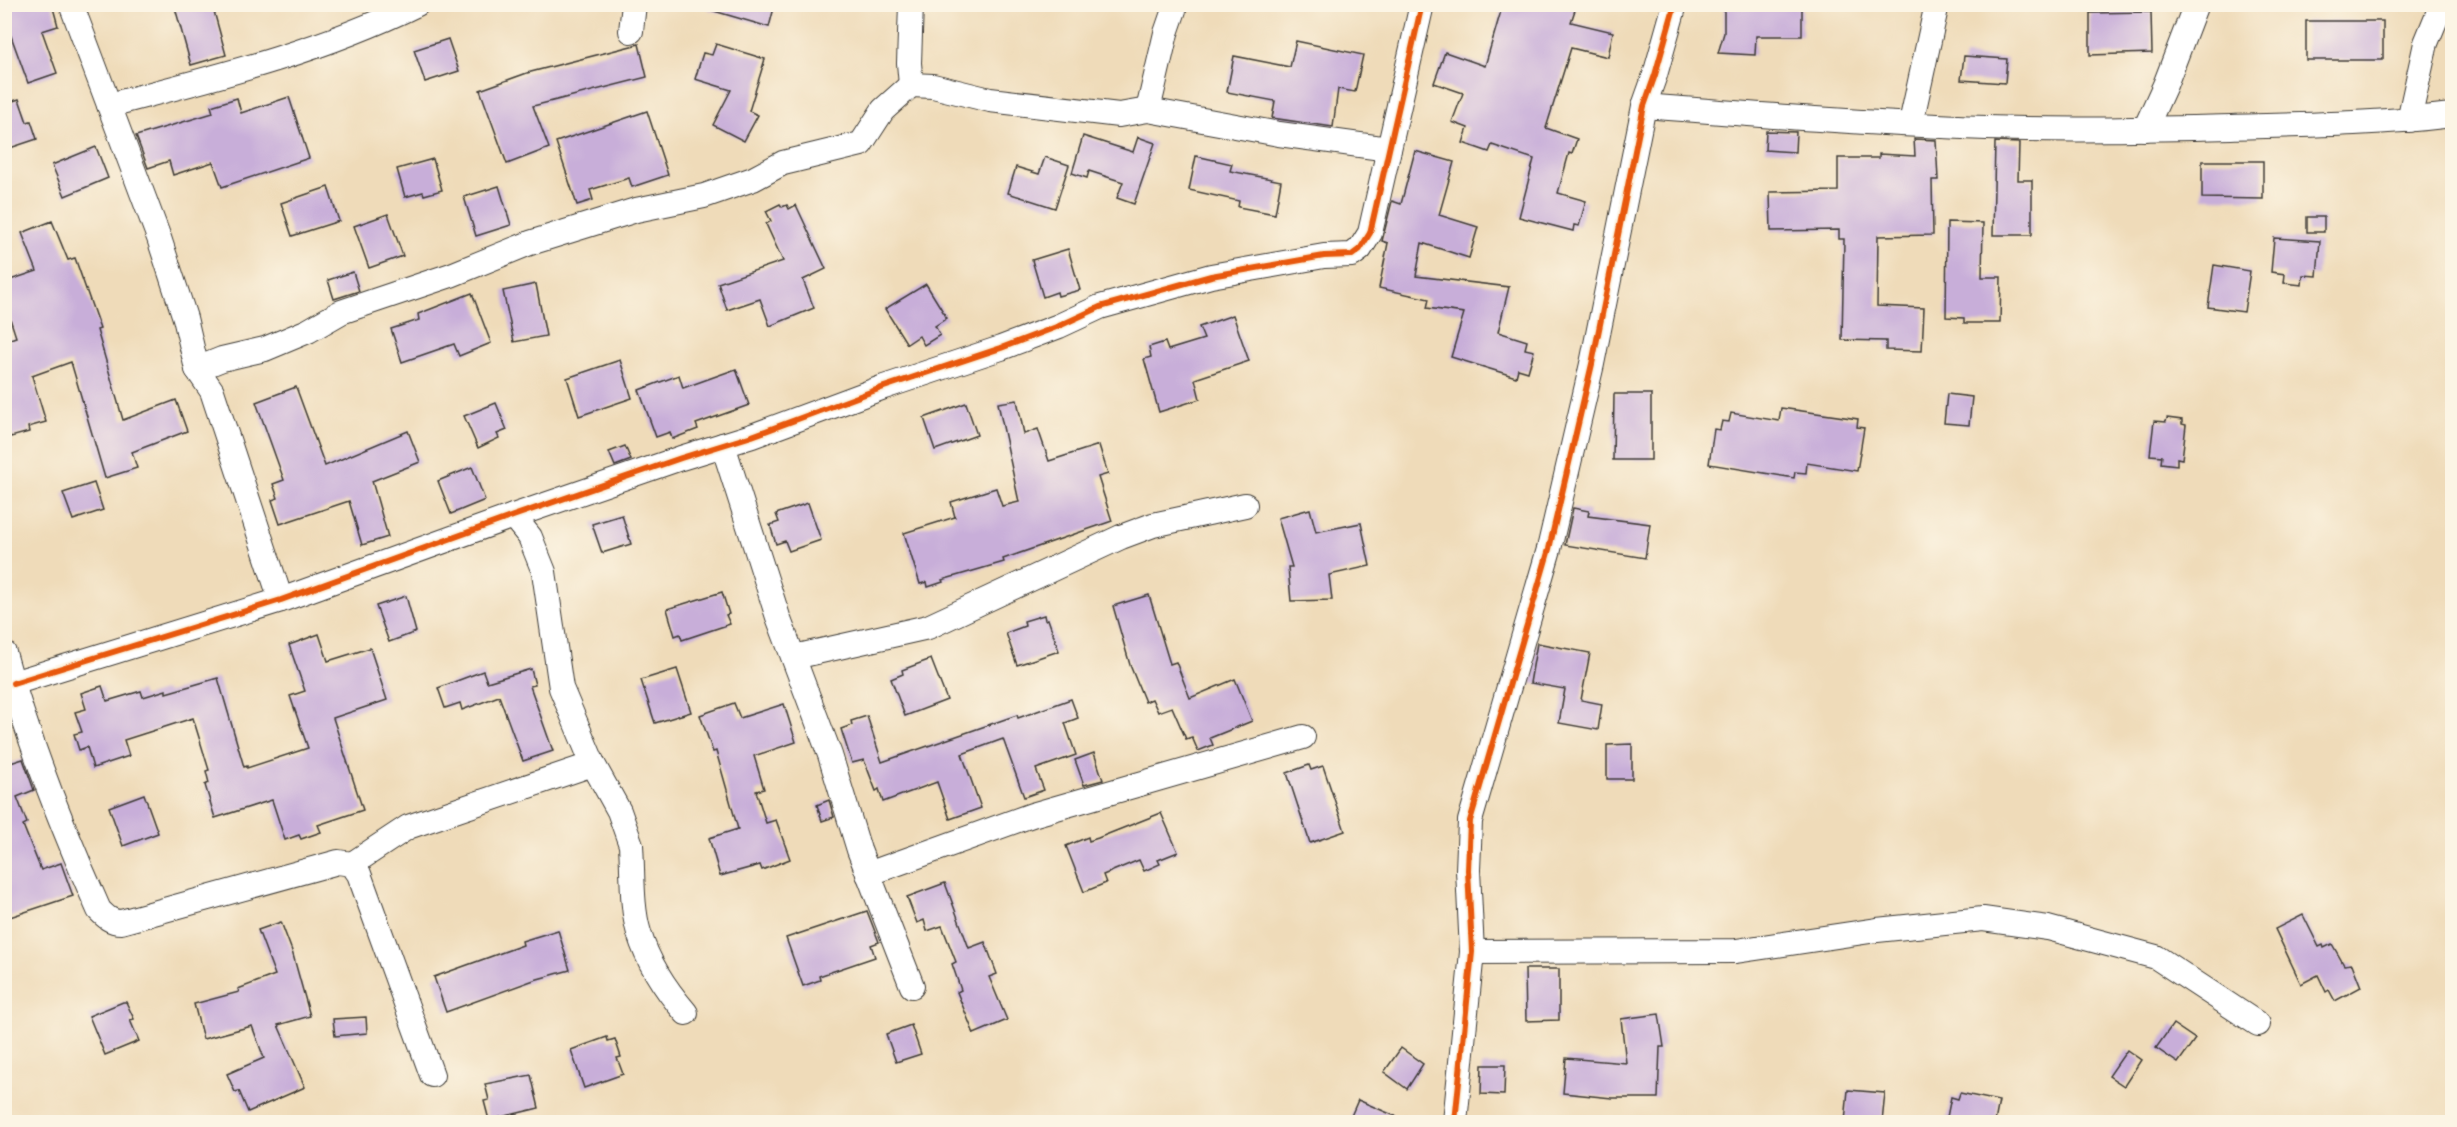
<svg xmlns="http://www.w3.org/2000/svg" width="2457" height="1127" font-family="'IM FELL Double Pica',serif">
  <rect width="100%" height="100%" fill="#fcf5e5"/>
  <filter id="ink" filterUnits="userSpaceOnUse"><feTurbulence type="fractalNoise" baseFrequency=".0167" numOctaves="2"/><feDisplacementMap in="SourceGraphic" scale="12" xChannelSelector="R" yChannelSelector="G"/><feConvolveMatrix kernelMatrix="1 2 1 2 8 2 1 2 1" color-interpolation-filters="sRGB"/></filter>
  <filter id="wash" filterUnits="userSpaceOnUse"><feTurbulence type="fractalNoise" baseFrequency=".008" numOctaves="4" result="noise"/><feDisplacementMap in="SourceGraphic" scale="24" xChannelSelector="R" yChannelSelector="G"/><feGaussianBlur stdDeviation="1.35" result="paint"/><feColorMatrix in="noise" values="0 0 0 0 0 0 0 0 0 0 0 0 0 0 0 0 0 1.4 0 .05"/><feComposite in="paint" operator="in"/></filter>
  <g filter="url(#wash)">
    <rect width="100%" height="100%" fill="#efdbb9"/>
    <g id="blocks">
      <!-- building -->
      <g fill="#c8aed9">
        <path d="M 4,4 L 52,4 L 58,26 L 42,31 L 57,73 L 28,83 L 11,36 L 4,39 Z"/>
        <path d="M 174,4 L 212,4 L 226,55 L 191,65 Z"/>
        <path d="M 708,4 L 775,4 L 769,27 L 707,9 Z"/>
        <path d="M 1503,4 L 1577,4 L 1571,22 L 1613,32 L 1608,57 L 1571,48 L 1546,128 L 1577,139 L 1572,154 L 1569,153 L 1558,193 L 1586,201 L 1579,226 L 1574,225 L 1573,231 L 1519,217 L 1534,159 L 1492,145 L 1489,152 L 1463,143 L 1468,128 L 1452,122 L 1463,93 L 1434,83 L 1445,52 L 1485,66 Z"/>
        <path d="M 1724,4 L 1802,4 L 1802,36 L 1756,36 L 1755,55 L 1718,53 L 1724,33 Z"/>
        <path d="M 2151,12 L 2152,53 L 2090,55 L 2090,13 Z"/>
        <rect x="2306" y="21" width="77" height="39"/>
        <path d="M 448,39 L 459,71 L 425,82 L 414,50 Z"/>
        <path d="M 1296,41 L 1363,55 L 1355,92 L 1338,89 L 1333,127 L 1272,118 L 1275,101 L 1227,92 L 1234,56 L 1290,67 Z"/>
        <path d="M 639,44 L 647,77 L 533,106 L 549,148 L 507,164 L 480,90 L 527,73 Z"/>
        <path d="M 716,44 L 765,59 L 749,111 L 758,115 L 744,141 L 713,125 L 731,90 L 695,79 L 703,53 L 712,55 Z"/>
        <path d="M 1964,56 L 2007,59 L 2005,83 L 1961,80 Z"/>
        <path d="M 289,97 L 309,158 L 222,187 L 213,162 L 173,175 L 169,161 L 148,168 L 136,136 L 213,113 L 211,106 L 237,98 L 241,113 Z"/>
        <path d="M 19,99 L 27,122 L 31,121 L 37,139 L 4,150 L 4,104 Z"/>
        <path d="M 647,111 L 668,175 L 632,187 L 629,178 L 590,190 L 593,200 L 577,205 L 556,142 Z"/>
        <path d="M 1766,131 L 1796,132 L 1795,152 L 1765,150 Z"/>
        <path d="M 1083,136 L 1133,152 L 1138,137 L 1155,143 L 1134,204 L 1117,198 L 1123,182 L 1089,171 L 1087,178 L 1072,173 Z"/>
        <path d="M 1914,139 L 1936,140 L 1938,180 L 1932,180 L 1933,235 L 1878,236 L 1877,306 L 1924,308 L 1922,351 L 1886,350 L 1886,341 L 1842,340 L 1844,239 L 1839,239 L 1839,230 L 1771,231 L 1770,192 L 1838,191 L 1838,158 L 1879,158 L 1879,154 L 1915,156 Z"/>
        <path d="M 1995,142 L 2019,143 L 2018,180 L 2032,180 L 2032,235 L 1993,235 Z"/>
        <path d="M 96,147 L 108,178 L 65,196 L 52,165 Z"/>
        <path d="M 1415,151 L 1454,162 L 1439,215 L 1478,227 L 1469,258 L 1422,243 L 1416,276 L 1509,287 L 1498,332 L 1527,341 L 1525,349 L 1534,351 L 1528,372 L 1518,369 L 1516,377 L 1451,357 L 1464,313 L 1427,308 L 1429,299 L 1379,288 L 1388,243 L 1382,241 L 1392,201 L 1401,204 Z"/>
        <path d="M 1196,156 L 1232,164 L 1230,171 L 1281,181 L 1275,214 L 1238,207 L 1239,201 L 1189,190 Z"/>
        <path d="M 1045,157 L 1069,165 L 1055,208 L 1008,193 L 1016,167 L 1039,174 Z"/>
        <path d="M 433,159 L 442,190 L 424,195 L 423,192 L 405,197 L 397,169 Z"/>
        <path d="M 2202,161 L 2263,161 L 2263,199 L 2202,198 Z"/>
        <path d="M 499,186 L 511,225 L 476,236 L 464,197 Z"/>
        <path d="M 328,187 L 339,221 L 292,236 L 281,203 Z"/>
        <path d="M 780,204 L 782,207 L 787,205 L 789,209 L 796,205 L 826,269 L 803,280 L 814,308 L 770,326 L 760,299 L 727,310 L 718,283 L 783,261 L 766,224 L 771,221 L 766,211 Z"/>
        <path d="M 388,214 L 403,256 L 369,268 L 354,226 Z"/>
        <rect x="2307" y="217" width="17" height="15"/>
        <path d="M 52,221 L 68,260 L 75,258 L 100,329 L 97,330 L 123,420 L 176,400 L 187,431 L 132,452 L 137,468 L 105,478 L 71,362 L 32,376 L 46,422 L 28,427 L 29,432 L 11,437 L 9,434 L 4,435 L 4,341 L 16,337 L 4,300 L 4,282 L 37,271 L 22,233 Z"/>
        <path d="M 1947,222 L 1983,223 L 1982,277 L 2001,277 L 2000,323 L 1964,323 L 1964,318 L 1946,317 Z"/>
        <path d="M 2274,238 L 2320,241 L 2317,276 L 2303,275 L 2302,285 L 2284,283 L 2285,274 L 2271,272 Z"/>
        <path d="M 1068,249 L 1080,290 L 1058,296 L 1057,292 L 1043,297 L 1032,260 Z"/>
        <path d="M 2214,265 L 2250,271 L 2244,312 L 2208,307 Z"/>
        <path d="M 353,272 L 359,291 L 334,299 L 328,280 Z"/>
        <path d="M 536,284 L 546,336 L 514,342 L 503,291 Z"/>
        <path d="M 926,284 L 947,318 L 935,326 L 940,335 L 924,345 L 919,336 L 907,344 L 885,309 Z"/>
        <path d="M 472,293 L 491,343 L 459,356 L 454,344 L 402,362 L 391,329 L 419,320 L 418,314 Z"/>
        <path d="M 1233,315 L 1249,361 L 1195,379 L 1200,399 L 1159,412 L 1144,359 L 1151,357 L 1149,347 L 1165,342 L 1168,350 L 1204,339 L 1199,327 Z"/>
        <path d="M 620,360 L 632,398 L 579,416 L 567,378 Z"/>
        <path d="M 736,369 L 749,405 L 696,424 L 698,429 L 672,439 L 670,432 L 656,437 L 639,390 L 679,375 L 683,388 Z"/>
        <path d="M 296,387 L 325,466 L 408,431 L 420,462 L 372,481 L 388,537 L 362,545 L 349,501 L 280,524 L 272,500 L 278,498 L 273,484 L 284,480 L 256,402 Z"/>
        <path d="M 1614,394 L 1651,394 L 1651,460 L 1613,460 Z"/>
        <path d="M 1947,394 L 1972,397 L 1969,425 L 1944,423 Z"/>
        <path d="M 1017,400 L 1024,434 L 1038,429 L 1049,461 L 1099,445 L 1108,474 L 1098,477 L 1112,521 L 1003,559 L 1004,562 L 942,580 L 943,582 L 928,587 L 927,582 L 920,584 L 904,533 L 955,517 L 951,502 L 996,488 L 1002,506 L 1019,502 L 998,403 Z"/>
        <path d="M 496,403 L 507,430 L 497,434 L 499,438 L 478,448 L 464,416 Z"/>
        <path d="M 966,403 L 977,435 L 935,450 L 924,418 Z"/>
        <path d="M 1781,408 L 1858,419 L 1857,427 L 1864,428 L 1857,471 L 1807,463 L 1806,473 L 1795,472 L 1794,478 L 1709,464 L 1714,429 L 1720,430 L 1722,421 L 1729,422 L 1731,413 L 1779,421 Z"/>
        <path d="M 2167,418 L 2182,420 L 2182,424 L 2186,425 L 2182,459 L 2177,458 L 2177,465 L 2161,463 L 2162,456 L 2150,455 L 2154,421 L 2166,422 Z"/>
        <path d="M 625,446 L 631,460 L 615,466 L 609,452 Z"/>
        <path d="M 472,467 L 485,500 L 451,514 L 438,481 Z"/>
        <path d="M 94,483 L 103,510 L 73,520 L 63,493 Z"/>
        <path d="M 808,503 L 821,540 L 789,551 L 785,541 L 776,544 L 770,525 L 779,522 L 776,514 Z"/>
        <path d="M 1573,508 L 1589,511 L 1588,516 L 1650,524 L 1645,558 L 1565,545 Z"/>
        <path d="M 1310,509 L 1316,532 L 1361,523 L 1370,566 L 1329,575 L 1332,600 L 1291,601 L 1288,567 L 1292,567 L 1278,518 Z"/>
        <path d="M 622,515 L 631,544 L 602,553 L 592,524 Z"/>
        <path d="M 722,592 L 729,614 L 726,615 L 730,624 L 682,640 L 680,634 L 675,636 L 667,609 Z"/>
        <path d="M 1149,595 L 1170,664 L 1176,662 L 1190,698 L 1235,679 L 1252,721 L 1210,738 L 1213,745 L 1198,751 L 1192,737 L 1186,739 L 1172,707 L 1158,712 L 1152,699 L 1145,702 L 1130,665 L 1113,606 Z"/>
        <path d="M 406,596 L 416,632 L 389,642 L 376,606 Z"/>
        <path d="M 1044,615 L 1045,620 L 1048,619 L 1059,651 L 1017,665 L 1006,633 L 1025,626 L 1024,621 Z"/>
        <path d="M 319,634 L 328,661 L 370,648 L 387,700 L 333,718 L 363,810 L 318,825 L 321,832 L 301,839 L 299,835 L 285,840 L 272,800 L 215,818 L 205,785 L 209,783 L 206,771 L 209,770 L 193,718 L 124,740 L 129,756 L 93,768 L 87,747 L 79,750 L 74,734 L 82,732 L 75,712 L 86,709 L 81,693 L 102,686 L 107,701 L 141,691 L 143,697 L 166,690 L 166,693 L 218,678 L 244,767 L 247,766 L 247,768 L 308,748 L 290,696 L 305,691 L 289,645 Z"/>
        <path d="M 1537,643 L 1590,653 L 1581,700 L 1602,704 L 1598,730 L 1559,723 L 1565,689 L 1530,683 Z"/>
        <path d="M 931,659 L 947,700 L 905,716 L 891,679 L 903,674 L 902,670 Z"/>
        <path d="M 531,669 L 535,685 L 530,686 L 553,751 L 523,761 L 499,696 L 462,710 L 460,703 L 445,708 L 438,688 L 483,671 L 487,682 Z"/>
        <path d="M 677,669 L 691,712 L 655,723 L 641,680 Z"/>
        <path d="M 1071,699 L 1078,718 L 1065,723 L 1076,755 L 1036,769 L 1044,790 L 1024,797 L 1003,739 L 962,754 L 981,808 L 950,819 L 937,782 L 883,802 L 879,789 L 876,791 L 864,760 L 852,763 L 841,729 L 852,725 L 851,721 L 867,716 L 882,762 L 1017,715 L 1018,718 Z"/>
        <path d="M 734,703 L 740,718 L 784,704 L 796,742 L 754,756 L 764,789 L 756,791 L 766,823 L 776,820 L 790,859 L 762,870 L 760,865 L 720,876 L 709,838 L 738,829 L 716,751 L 713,752 L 700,715 Z"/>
        <path d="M 1632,744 L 1632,779 L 1607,779 L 1607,745 Z"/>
        <path d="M 1094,753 L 1103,780 L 1084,785 L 1075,760 Z"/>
        <path d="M 23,759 L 34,790 L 17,797 L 27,823 L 23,825 L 41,870 L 61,863 L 73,896 L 4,919 L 4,765 Z"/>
        <path d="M 1309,765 L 1311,770 L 1323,766 L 1345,831 L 1310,843 L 1287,773 Z"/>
        <path d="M 144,794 L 158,833 L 123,846 L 109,807 Z"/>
        <path d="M 829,800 L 834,817 L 822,821 L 817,805 Z"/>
        <path d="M 1161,813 L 1178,852 L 1158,860 L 1160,864 L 1144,871 L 1139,860 L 1103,875 L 1106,883 L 1084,892 L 1066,846 L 1088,837 L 1089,841 L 1098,838 Z"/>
        <path d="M 945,883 L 969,948 L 985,942 L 997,974 L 989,977 L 1007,1020 L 974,1034 L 957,992 L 961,990 L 952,964 L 956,962 L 942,926 L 927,931 L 924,920 L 917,923 L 907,897 Z"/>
        <path d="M 867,911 L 879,942 L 871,945 L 875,957 L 819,976 L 820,980 L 803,986 L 786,938 Z"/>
        <path d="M 2303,915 L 2319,947 L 2323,945 L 2324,948 L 2332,944 L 2344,965 L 2352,964 L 2361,987 L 2335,1001 L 2329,990 L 2326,992 L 2318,975 L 2301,984 L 2275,929 Z"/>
        <path d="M 281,922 L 292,951 L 310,1016 L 278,1025 L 305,1087 L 248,1112 L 239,1091 L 235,1092 L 227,1074 L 264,1058 L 252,1026 L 203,1039 L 194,1004 L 239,992 L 238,989 L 275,975 L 258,930 Z"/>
        <path d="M 558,930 L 570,970 L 534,980 L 446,1012 L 434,977 L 523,945 L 522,941 Z"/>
        <path d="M 1525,969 L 1559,969 L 1559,1020 L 1526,1021 Z"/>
        <path d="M 123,1002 L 126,1002 L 134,1019 L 130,1020 L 139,1041 L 105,1055 L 89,1016 Z"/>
        <path d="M 1659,1014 L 1664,1047 L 1660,1047 L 1658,1098 L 1612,1098 L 1563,1093 L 1566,1058 L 1626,1063 L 1621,1019 Z"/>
        <path d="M 366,1017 L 367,1033 L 335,1036 L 333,1019 Z"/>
        <path d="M 2173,1024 L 2195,1039 L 2178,1063 L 2156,1048 Z"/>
        <path d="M 911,1025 L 921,1054 L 896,1062 L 886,1034 Z"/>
        <path d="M 607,1037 L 608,1041 L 615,1039 L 621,1057 L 617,1058 L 623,1074 L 584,1088 L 571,1050 Z"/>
        <path d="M 1401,1048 L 1423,1064 L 1407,1089 L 1384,1072 Z"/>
        <path d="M 2127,1050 L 2141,1060 L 2124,1086 L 2109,1076 Z"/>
        <path d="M 1482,1065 L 1505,1065 L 1504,1095 L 1481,1094 Z"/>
        <path d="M 531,1075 L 539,1108 L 489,1120 L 484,1101 L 489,1100 L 485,1084 Z"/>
        <path d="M 1848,1090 L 1885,1093 L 1882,1122 L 1845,1122 Z"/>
        <path d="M 1960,1093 L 1999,1101 L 1995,1122 L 1946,1122 L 1951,1097 L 1958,1099 Z"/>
        <path d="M 1358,1100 L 1409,1122 L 1366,1122 L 1351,1116 Z"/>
      </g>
    </g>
  </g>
  <g filter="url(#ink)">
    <use href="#blocks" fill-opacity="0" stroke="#3c3934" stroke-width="1.5"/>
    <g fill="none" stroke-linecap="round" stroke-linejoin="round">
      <!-- minor casing -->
      <g stroke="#3c3934" stroke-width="26">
        <g id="minor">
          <path d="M 71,4 L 159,238 L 185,318 L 197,369 L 212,391 L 281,600"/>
          <path d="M 911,4 L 909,63 L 911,85"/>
          <path d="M 631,31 L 634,4"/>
          <path d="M 911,85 L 933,86 L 990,100 L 1119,115 L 1148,110 L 1279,134 L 1389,149"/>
          <path d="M 109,105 C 213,78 320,52 417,4"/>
          <path d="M 1644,106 C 1758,115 1872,124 1987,128 C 2068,131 2150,129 2231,127 C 2305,125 2379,124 2452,115"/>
          <path d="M 1148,110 L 1166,33 L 1176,4"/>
          <path d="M 2409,120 L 2426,43 L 2442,4"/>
          <path d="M 1911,123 L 1937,4"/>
          <path d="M 2145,129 L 2165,85 L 2196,4"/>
          <path d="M 197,369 L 222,359 L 265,349 L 308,331 L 341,312 L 451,275 L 530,243 L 636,210 L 704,196 L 753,179 L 783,163 L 861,144 L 883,110 L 911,85"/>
          <path d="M 723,445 L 778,617 L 830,755 L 859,850 L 912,986"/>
          <path d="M 513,516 L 530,537 L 544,572 L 561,688 L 593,764 L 619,811 L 631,845 C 633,874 631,906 639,933 C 648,963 666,990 686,1013"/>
          <path d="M 4,653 C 28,741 62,827 99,910 C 106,917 111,922 121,922 L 338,862 L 352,864 L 359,874 L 432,1075"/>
          <path d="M 794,657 L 928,627 L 1121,537 L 1153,525 L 1245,505"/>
          <path d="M 13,683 L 281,600 L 513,516 L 681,458 L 752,436 L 884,387 L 1001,348 L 1059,326 L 1100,307 L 1211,276 L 1324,256 L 1352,255 L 1360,249 L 1370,233 L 1422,4"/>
          <path d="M 352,864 L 408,827 L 593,764"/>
          <path d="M 868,874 L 1032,815 L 1303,737"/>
          <path d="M 1472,952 L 1736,951 L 1877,930 L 1983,919 L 2048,928 L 2156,957 L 2258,1024"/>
          <path d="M 1455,1122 L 1472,952 L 1468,870 L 1470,821 L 1549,549 L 1592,364 L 1644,106 L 1655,75 L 1675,4"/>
        </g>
      </g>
      <!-- minor -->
      <use href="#minor" stroke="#fff" stroke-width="24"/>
      <!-- cycleway casing -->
      <g stroke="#fcf5e5" stroke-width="10">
        <g id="cycleway">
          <path d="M 13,683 L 281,600 L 513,516 L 681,458 L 752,436 L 884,387 L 1001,348 L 1059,326 L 1100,307 L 1211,276 L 1324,256 L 1352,255 L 1360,249 L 1370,233 L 1422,4"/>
          <path d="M 1455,1122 L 1472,952 L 1468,870 L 1470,821 L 1549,549 L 1592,364 L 1644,106 L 1655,75 L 1675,4"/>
        </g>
      </g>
      <!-- cycleway -->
      <use href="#cycleway" stroke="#e8590c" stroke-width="6"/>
    </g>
  </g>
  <!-- margin -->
  <rect width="2457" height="1127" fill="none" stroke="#fcf5e5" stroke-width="24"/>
</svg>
